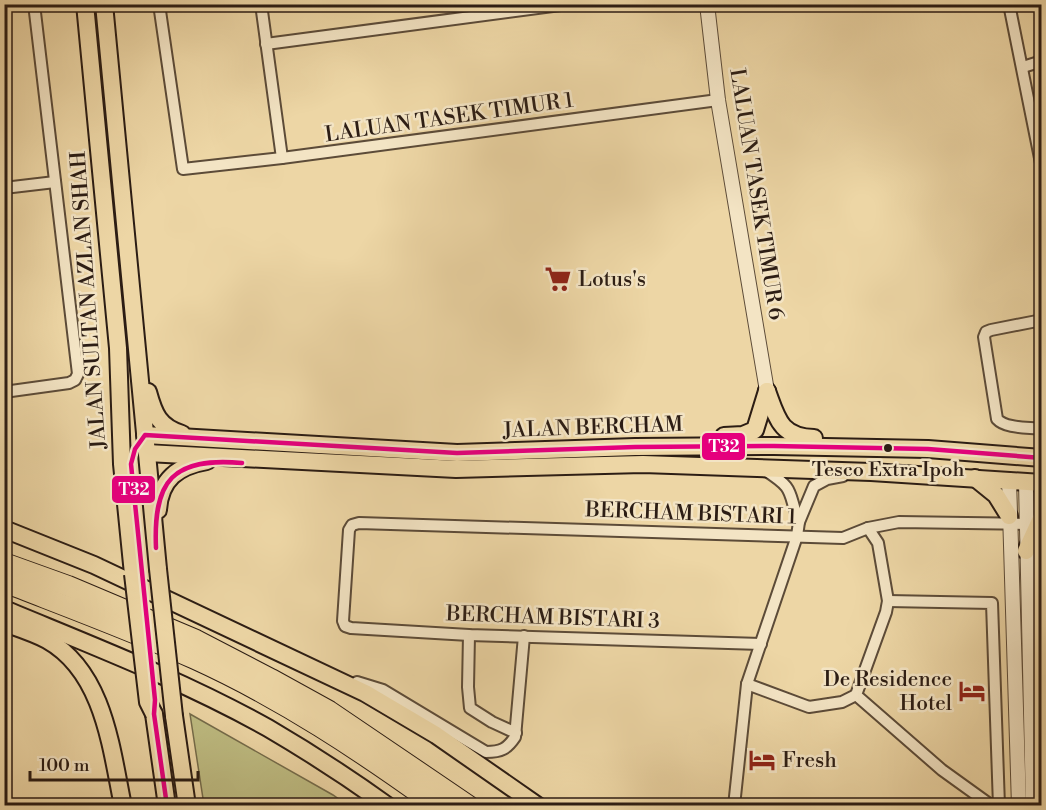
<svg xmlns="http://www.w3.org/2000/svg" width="1046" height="810" font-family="'Libre Bodoni',serif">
  <rect width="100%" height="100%" fill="#edd6a5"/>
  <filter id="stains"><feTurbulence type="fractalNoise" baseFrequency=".00333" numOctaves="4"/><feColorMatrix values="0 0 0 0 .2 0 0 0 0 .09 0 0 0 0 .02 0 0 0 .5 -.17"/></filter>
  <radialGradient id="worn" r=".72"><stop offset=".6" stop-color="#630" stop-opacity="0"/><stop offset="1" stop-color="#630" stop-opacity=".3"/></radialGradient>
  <!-- green -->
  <path fill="#bebc82" stroke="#756c4b" stroke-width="1.5" d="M 190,714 L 333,795 L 347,805 L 204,805 Z"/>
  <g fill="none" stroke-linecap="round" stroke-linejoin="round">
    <!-- minor casing -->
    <g stroke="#5c4b38" stroke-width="14">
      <g id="minor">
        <path d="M 159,4 L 183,169 L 282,158 L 718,100"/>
        <path d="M 261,4 L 282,158"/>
        <path d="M 1009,4 L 1042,168"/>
        <path d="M 266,44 L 568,4"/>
        <path d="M 1023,67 L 1042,61"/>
        <path d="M 4,188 L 55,182"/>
        <path d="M 1042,320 L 991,330 L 986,332 L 984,337 L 997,419 C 1006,429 1029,427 1042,429"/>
        <path d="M 4,392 L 69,383 L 75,380 L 78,374 L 34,4"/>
        <path d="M 765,470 C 796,490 787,490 799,522"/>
        <path d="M 868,528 L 878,543 L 888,601 L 886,612 L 856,695 L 942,770 L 992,806"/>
        <path d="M 888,601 L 992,603 L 999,806"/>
        <path d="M 469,635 L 468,687 L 470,708 L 492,722 L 516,733"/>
        <path d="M 761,644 L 469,635 L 351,628 L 345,626 L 343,621 L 349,530 L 352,525 L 359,523 L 843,538 L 868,528 L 899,522 L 1026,524"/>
        <path d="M 357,682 L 383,690 L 486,752 C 501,752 507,749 515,737 L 524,636"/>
        <path d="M 747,684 L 809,707 L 842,702 L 856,695"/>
        <path d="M 734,806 L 747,684 L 797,536 L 799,522 L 814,486 L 827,479 L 843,476"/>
      </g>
    </g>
    <!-- tertiary casing -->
    <g stroke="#5c4b38" stroke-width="16">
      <g id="tertiary">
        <path d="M 707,4 L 718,100 L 767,391"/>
        <path d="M 1009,480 L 1019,806"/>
        <path d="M 1026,482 L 1033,806"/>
      </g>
    </g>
    <!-- primary casing -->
    <g stroke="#2c1d14" stroke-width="20">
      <g id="primary">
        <path d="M 85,4 L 118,348 L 122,464 L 133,574"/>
        <path d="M 104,4 L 158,569"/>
        <path d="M 767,391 C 777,418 780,437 814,438"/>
        <path d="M 148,392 C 154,414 159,427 182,434"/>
        <path d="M 145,435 L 457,453 L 635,447 L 774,446 L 928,449 L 1042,458"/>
        <path d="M 724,436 L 743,435 L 755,430 L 767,391"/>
        <path d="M 147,453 L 456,469 L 643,464 L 871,472 L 1042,483"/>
        <path d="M 975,478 L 996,495 L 1009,516"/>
        <path d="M 158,510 C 160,479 178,466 207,461"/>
        <path d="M 4,529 L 94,565 L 365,693 L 436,735 L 538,806"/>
        <path d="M 1026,551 L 1042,516"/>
        <path d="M 4,609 C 93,646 184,681 268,728 C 309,752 349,778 388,806"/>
        <path d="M 4,623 C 18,628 34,633 47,640 C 104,672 111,748 123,806"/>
        <path d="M 154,714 L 167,806"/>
        <path d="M 174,716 L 187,806"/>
      </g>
    </g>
    <!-- motorway casing -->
    <g stroke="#2c1d14" stroke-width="22">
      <g id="motorway">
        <path d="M 4,563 L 68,586 L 196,640 L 271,679 L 329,711 L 469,806"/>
        <path d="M 4,582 C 68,607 133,631 195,659 C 281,698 361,751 437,806"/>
      </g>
    </g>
    <!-- minor -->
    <use href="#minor" stroke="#f3e4c4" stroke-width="10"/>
    <!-- tertiary -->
    <use href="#tertiary" stroke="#f3e4c4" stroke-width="14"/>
    <!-- primary -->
    <use href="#primary" stroke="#edd6a5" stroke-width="16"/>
    <!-- motorway -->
    <use href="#motorway" stroke="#edd6a5" stroke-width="20"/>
    <!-- primary-bridge casing -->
    <g stroke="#2c1d14" stroke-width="20" stroke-linecap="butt">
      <g id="primary-bridge">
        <path d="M 158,569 L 174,716"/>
        <path d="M 133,574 L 148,702 L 154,714"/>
      </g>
    </g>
    <!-- primary-bridge -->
    <use href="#primary-bridge" stroke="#edd6a5" stroke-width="16"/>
    <!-- bus-1 casing -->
    <g stroke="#f3e4c4" stroke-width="9">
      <g id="bus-1">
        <path d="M 156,548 C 153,480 173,457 242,463"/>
        <path d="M 167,806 L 154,714 L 155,700 L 131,464 L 135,449 L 145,435 L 457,453 L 635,447 L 774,446 L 928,449 L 1042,458"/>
      </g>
    </g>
    <!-- bus-1 -->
    <use href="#bus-1" stroke="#e5007d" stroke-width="4.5"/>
  </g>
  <!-- icons -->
  <defs>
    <g id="supermarket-bare" transform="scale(2.07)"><path d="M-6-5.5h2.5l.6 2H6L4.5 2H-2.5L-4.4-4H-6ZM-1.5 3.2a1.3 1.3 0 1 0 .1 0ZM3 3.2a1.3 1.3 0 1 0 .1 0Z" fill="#8f2418" stroke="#f3e4c4" stroke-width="2.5" paint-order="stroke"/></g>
    <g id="hotel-bare" transform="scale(2.07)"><path d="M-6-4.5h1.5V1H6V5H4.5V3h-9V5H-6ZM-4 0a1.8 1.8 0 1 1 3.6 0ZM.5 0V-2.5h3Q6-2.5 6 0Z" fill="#8f2418" stroke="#f3e4c4" stroke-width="2.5" paint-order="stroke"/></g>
  </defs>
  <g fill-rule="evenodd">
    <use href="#supermarket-bare" x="558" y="279"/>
    <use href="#hotel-bare" x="972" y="691"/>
    <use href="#hotel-bare" x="762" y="760"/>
  </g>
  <!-- markers -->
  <circle fill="#2c1d14" stroke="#f3e4c4" stroke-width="2" cx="888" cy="448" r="5"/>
  <g text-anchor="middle" stroke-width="5" stroke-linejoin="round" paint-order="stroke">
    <!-- bus labels -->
    <g font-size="20" fill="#2c1d14" stroke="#f3e4c4">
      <text x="888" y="476">Tesco Extra Ipoh</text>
    </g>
    <!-- street labels -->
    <g font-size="21" fill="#2c1d14" stroke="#f3e4c4">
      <text transform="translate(449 117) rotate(-8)" y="7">LALUAN TASEK TIMUR 1</text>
      <text transform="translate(757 194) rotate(81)" y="7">LALUAN TASEK TIMUR 6</text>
      <text transform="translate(88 300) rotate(-94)" y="7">JALAN SULTAN AZLAN SHAH</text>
      <text transform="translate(593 427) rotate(-2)" y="7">JALAN BERCHAM</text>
      <text transform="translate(691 513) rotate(2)" y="7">BERCHAM BISTARI 1</text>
      <text transform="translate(553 617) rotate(2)" y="7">BERCHAM BISTARI 3</text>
    </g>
    <!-- poi labels -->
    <g font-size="21" fill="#2c1d14" stroke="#f3e4c4" text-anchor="start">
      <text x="578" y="286">Lotus's</text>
      <text x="952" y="686" text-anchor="end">De Residence<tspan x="952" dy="24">Hotel</tspan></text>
      <text x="782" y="767">Fresh</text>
    </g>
  </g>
  <g stroke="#f3e4c4" stroke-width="2">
    <rect x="701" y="432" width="45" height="29" rx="6" fill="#e5007d"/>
    <rect x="111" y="475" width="45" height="29" rx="6" fill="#e5007d"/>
  </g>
  <g font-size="16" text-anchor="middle" font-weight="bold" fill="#fff">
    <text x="724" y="452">T32</text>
    <text x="134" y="495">T32</text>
  </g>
  <!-- margin -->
  <rect width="1046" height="810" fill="none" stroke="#edd6a5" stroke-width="24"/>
  <rect x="6" y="6" width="1034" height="798" fill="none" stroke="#2c1d14" stroke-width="3"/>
  <rect x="12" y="12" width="1022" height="786" fill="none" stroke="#2c1d14" stroke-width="1.5"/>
  <!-- scale -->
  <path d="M30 771v9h168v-9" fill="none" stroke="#2c1d14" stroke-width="3"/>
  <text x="39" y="771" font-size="18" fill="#2c1d14" stroke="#f3e4c4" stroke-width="4.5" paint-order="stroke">100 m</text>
  <rect width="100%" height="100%" filter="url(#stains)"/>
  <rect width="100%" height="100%" fill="url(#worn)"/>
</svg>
